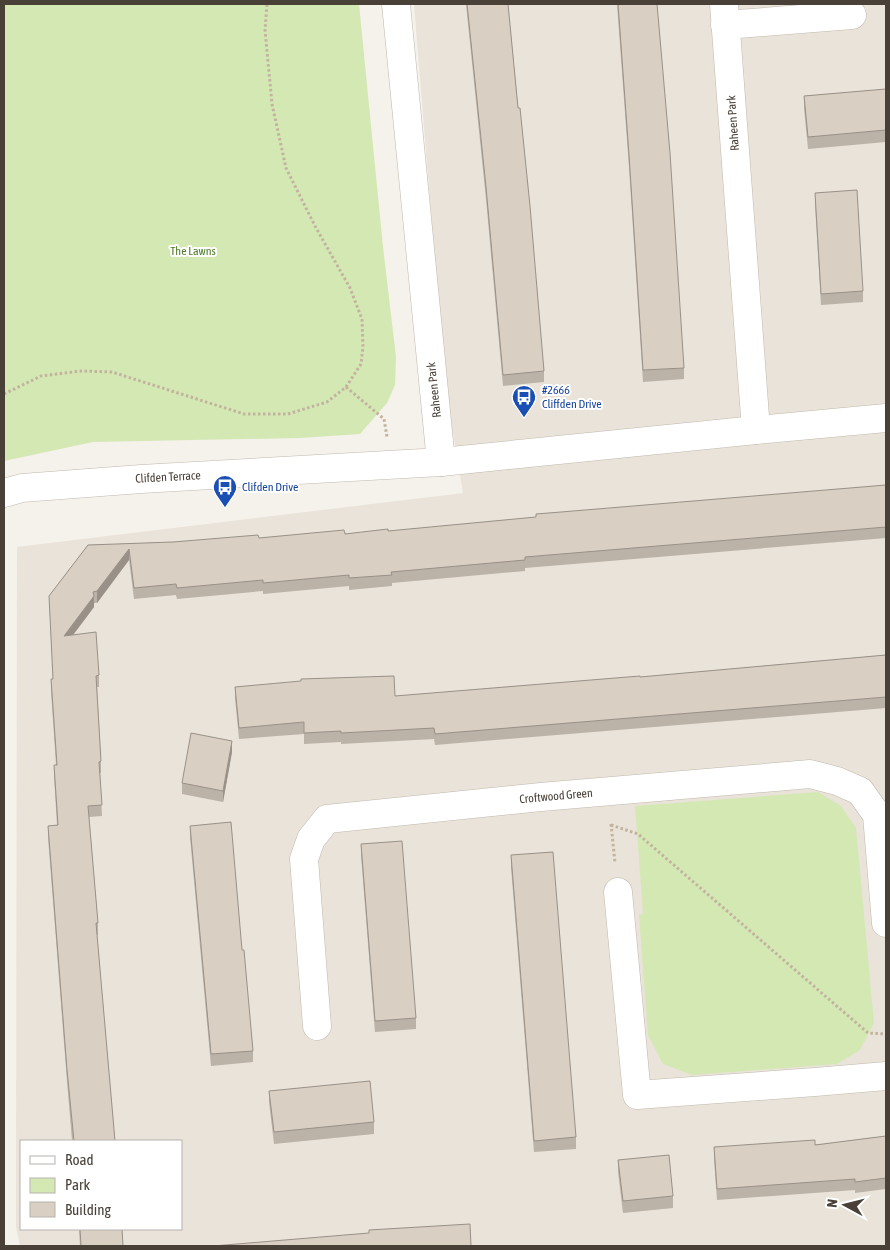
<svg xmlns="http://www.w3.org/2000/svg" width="890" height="1250" font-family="'Asap Condensed',sans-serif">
  <rect width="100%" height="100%" fill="#f5f1eb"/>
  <!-- residential -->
  <path fill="#e9e3d9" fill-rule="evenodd" d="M 414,4 L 886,4 L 886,1246 L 20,1246 L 16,1227 L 17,547 L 463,493 L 445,385 ZM 21,1141 L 181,1141 L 181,1229 L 21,1229 Z"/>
  <!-- green -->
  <g fill="#d4e8b4">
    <path d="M 4,4 L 359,4 L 383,247 L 396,357 L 395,385 L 387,403 L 360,434 L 300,438 L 93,442 L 4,461 Z"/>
    <path d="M 818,792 L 841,806 L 856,828 L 874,1023 L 860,1050 L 837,1064 L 692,1075 L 663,1064 L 648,1035 L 639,915 L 643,914 L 635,806 Z"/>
  </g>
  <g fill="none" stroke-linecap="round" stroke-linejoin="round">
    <!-- minor casing -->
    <g stroke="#c1b8ad" stroke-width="29">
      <g id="minor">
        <path d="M 396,4 L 441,462"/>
        <path d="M 724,4 L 756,430"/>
        <path d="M 725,25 L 852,15"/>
        <path d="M 4,493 L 22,488 L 141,479 L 441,462 L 756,430 L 886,418"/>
        <path d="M 618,892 L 637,1095 L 815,1082 L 886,1076"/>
        <path d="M 317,1026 L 304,859 L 311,839 L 327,819 L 541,797 L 810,774 L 837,781 L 860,791 L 877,815 L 886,923"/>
      </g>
    </g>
    <!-- path -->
    <g stroke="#c2b39e" stroke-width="3" stroke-dasharray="2.5 2.5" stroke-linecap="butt">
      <path d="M 346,387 L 384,419 L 387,437"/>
      <path d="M 4,394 L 41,376 L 81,371 L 112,372 L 244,414 L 288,414 L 327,402 L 346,387 L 361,364 L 363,347 L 362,319 L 350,288 L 315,226 L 286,168 L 272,104 L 265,30 L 267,4"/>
      <path d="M 611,824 L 615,863"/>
      <path d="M 611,825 L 638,834 L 868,1033 L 886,1034"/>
    </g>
    <!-- minor -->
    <use href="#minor" stroke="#fff" stroke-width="28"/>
  </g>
  <!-- wall -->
  <g fill="#bbb2a8">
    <path d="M 466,4 L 508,4 L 544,371 L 544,382 L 503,386 L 486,199 Z"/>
    <path d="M 617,4 L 657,4 L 684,368 L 684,379 L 643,382 L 629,167 Z"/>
    <path d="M 886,89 L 886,142 L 808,149 L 804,108 L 804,96 Z"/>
    <path d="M 815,193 L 863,291 L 863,302 L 821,305 L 815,204 Z"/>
    <path d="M 886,485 L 886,538 L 525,568 L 525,571 L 392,583 L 392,586 L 349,590 L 349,586 L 263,594 L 263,591 L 177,599 L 176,595 L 134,599 L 129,560 L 97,603 L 94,603 L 94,607 L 73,635 L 99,675 L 99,687 L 97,687 L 101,761 L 101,773 L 100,773 L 102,816 L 89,817 L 98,923 L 98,935 L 97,935 L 115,1141 L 72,1141 L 67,1081 L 48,837 L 48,826 L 57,825 L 54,776 L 54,765 L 56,765 L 51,690 L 51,679 L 53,679 L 49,596 L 88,545 L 173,542 L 345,534 L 388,531 Z"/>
    <path d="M 886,655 L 886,708 L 435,745 L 434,739 L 341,744 L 341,742 L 304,744 L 304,734 L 239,739 L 235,698 L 235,687 L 395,696 L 640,677 Z"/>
    <path d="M 232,752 L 223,802 L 182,794 L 182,783 Z"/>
    <path d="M 190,826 L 242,950 L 253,1051 L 253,1062 L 211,1066 L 190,837 Z"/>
    <path d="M 361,844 L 416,1018 L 416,1029 L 375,1032 L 361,855 Z"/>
    <path d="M 511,855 L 576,1137 L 576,1149 L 534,1152 L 511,867 Z"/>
    <path d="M 269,1091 L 374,1122 L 374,1134 L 274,1144 L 269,1102 Z"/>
    <path d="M 886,1136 L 886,1189 L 855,1193 L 855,1190 L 717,1200 L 714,1159 L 714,1147 L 815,1145 Z"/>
    <path d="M 618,1160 L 673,1196 L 673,1208 L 623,1213 L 618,1172 Z"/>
    <path d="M 79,1229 L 122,1229 L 123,1246 L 80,1246 Z"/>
  </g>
  <!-- shaded-wall -->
  <g fill="#999188">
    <path d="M 129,549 L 129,560 L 97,603 L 97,591 Z"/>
    <path d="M 94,596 L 94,607 L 64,647 L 64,636 Z"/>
    <path d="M 232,741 L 232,752 L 223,802 L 223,791 Z"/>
  </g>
  <!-- building -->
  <g fill="#dacfc3" stroke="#999188">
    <path d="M 467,4 L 508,4 L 518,108 L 520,108 L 530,206 L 544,371 L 503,375 L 486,187 Z"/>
    <path d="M 618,4 L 657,4 L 670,153 L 684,368 L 643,370 L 629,155 Z"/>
    <path d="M 886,89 L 886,130 L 808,137 L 804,96 Z"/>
    <path d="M 857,190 L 863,291 L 821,294 L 815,193 Z"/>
    <path d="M 886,485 L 886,527 L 525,557 L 525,560 L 391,572 L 392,575 L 349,578 L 349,575 L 263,583 L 263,580 L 177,588 L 176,584 L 134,588 L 129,549 L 97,591 L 93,592 L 94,596 L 64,636 L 96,632 L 99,675 L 96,676 L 101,761 L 99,762 L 102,805 L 88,806 L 98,923 L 96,923 L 115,1141 L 74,1141 L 67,1070 L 48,826 L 58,825 L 54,765 L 57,765 L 51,679 L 53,679 L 49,596 L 88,545 L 173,542 L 258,535 L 259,538 L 344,530 L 345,534 L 388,529 L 388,531 L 536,517 L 536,514 L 561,512 Z"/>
    <path d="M 886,655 L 886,697 L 435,734 L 434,728 L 341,733 L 341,731 L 304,733 L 304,722 L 239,728 L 235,687 L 301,681 L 301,679 L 394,676 L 395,696 L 640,676 L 640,677 Z"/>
    <path d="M 191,733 L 232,741 L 223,791 L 182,783 Z"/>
    <path d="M 231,822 L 242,950 L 244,950 L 253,1051 L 211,1054 L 190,826 Z"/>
    <path d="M 402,841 L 416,1018 L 375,1021 L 361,844 Z"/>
    <path d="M 553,852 L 576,1137 L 534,1141 L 511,855 Z"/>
    <path d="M 370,1081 L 374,1122 L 274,1132 L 269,1091 Z"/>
    <path d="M 886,1136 L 886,1178 L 855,1182 L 855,1179 L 717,1189 L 714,1147 L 815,1140 L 815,1145 Z"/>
    <path d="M 669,1155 L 673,1196 L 623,1201 L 618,1160 Z"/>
    <path d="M 470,1224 L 471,1246 L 213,1246 L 369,1233 L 369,1230 Z"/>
    <path d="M 80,1229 L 122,1229 L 123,1246 L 81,1246 Z"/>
  </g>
  <!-- icons -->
  <defs>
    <g id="bus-pin" transform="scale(1.25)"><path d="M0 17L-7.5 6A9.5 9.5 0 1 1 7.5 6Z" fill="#1a4fb4" stroke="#fff"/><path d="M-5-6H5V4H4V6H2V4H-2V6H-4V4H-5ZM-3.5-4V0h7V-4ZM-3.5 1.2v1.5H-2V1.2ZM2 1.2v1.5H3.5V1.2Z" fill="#fff"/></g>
  </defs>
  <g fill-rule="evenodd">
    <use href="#bus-pin" x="524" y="397"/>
    <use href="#bus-pin" x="225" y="487"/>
  </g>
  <g text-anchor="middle" stroke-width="4" stroke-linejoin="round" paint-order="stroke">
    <!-- street labels -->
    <g font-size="12" fill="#494138" stroke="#fff">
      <text transform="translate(733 123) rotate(-94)" y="4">Raheen Park</text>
      <text transform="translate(434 390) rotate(-96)" y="4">Raheen Park</text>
      <text transform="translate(168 477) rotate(-3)" y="4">Clifden Terrace</text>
      <text transform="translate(556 796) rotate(-5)" y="4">Croftwood Green</text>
    </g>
    <!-- park labels -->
    <g font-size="12" fill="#4f7b2b" stroke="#fff">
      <text x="193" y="255">The Lawns</text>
    </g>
    <!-- transit labels -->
    <g font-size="12" fill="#164399" stroke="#fff" text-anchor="start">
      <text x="542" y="394">#2666<tspan x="542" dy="14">Cliffden Drive</tspan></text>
      <text x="242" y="491">Clifden Drive</text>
    </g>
  </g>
  <!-- border -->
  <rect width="890" height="1250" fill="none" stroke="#494138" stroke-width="10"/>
  <!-- legend -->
  <rect x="20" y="1140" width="162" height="90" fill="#ffffff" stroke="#b6b3af"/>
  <rect x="30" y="1156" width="25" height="8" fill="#ffffff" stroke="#b6b3af"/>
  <text x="65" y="1165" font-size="15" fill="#494138">Road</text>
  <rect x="30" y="1178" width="25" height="15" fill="#d4e8b4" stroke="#b6b3af"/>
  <text x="65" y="1190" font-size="15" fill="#494138">Park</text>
  <rect x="30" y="1202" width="25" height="15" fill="#dacfc3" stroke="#b6b3af"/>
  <text x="65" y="1215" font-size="15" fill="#494138">Building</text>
  <!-- north arrow -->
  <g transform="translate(845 1205) rotate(277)" stroke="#ffffff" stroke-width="4" paint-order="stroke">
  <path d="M0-4L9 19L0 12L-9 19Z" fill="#494138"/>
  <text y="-8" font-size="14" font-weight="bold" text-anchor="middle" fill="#494138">N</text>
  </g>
</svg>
